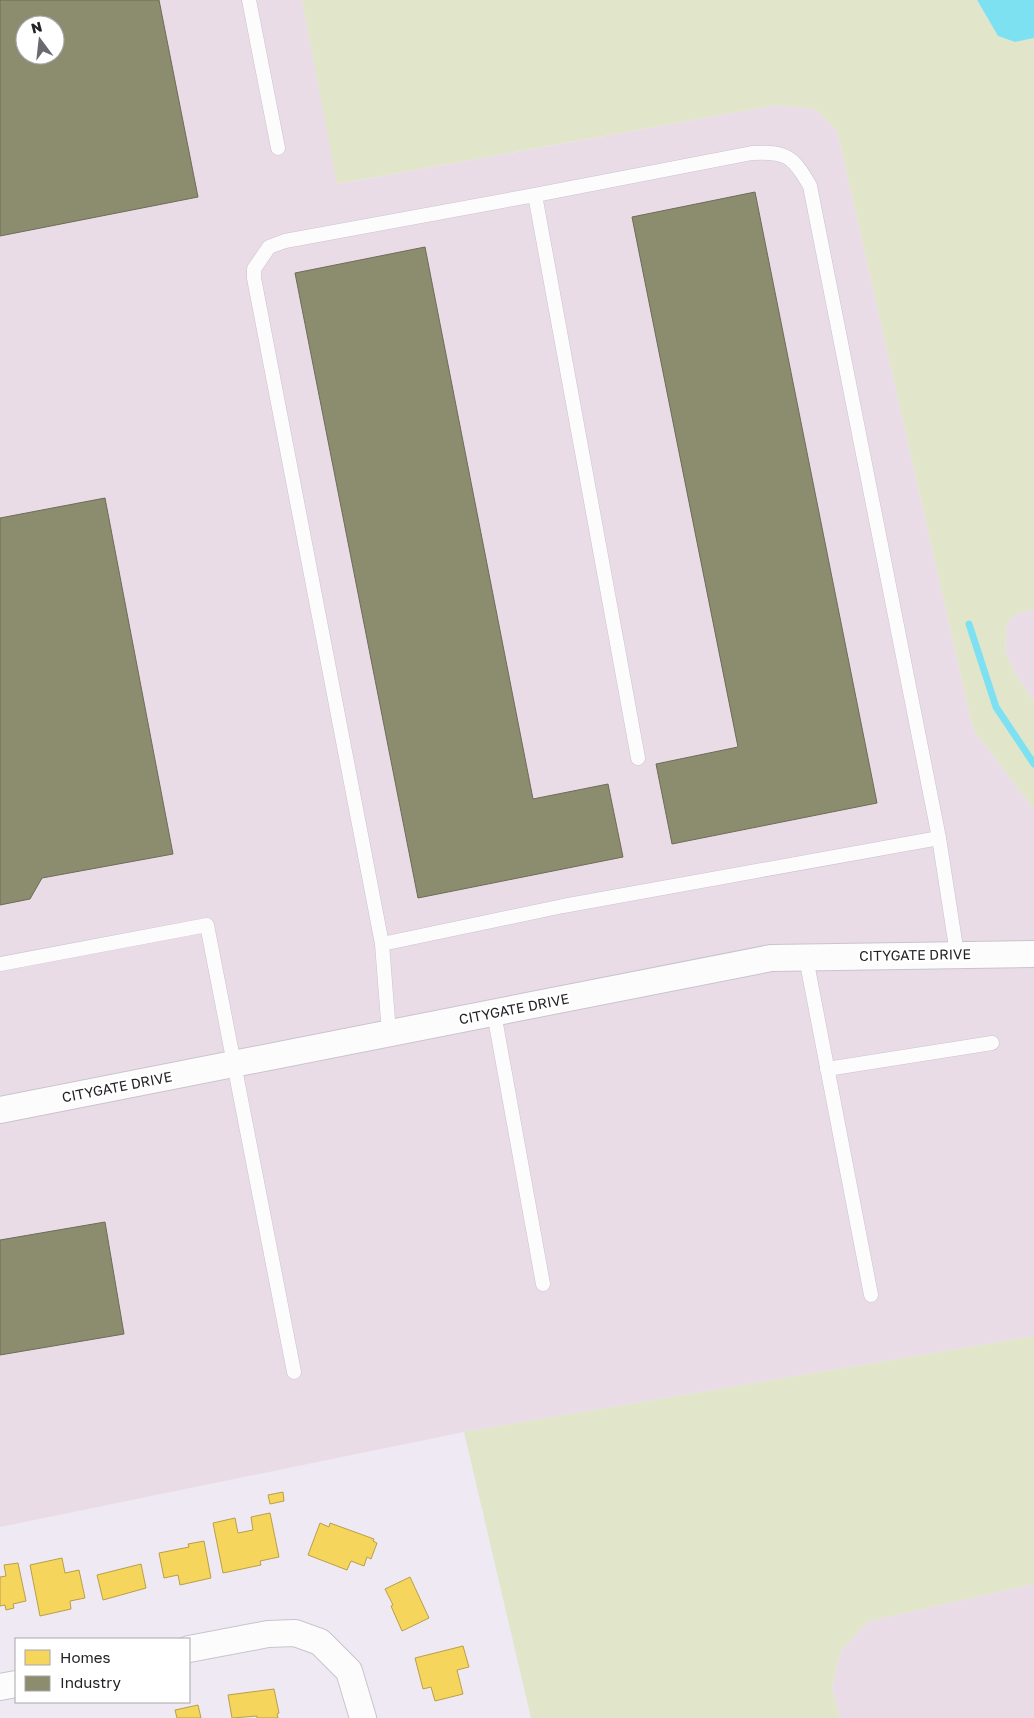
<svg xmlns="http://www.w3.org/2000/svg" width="1034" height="1718" font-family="'Golos Text',sans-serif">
  <rect width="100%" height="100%" fill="#eee9f2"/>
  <!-- industrial -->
  <g fill="#eadce7" fill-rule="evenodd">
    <path d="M 0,0 L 302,0 L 338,184 L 777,105 L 815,109 L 837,130 L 973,729 L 1034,809 L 1034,1336 L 464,1432 L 0,1527 ZM 25,25 L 55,25 L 55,55 L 25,55 Z"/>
    <path d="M 1034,609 L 1034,702 L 1015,673 L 1005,652 L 1007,623 L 1018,613 Z"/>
    <path d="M 1034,1584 L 1034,1718 L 840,1718 L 832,1688 L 841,1650 L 869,1621 Z"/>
  </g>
  <!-- green -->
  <g fill="#e1e6ca">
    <path d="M 302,0 L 977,0 L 998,36 L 1015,42 L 1034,38 L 1034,609 L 1018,613 L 1007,623 L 1005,651 L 1015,673 L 1034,702 L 1034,809 L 973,729 L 837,130 L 815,109 L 777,105 L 337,184 Z"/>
    <path d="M 1034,1336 L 1034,1584 L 869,1621 L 841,1650 L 832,1688 L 840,1718 L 531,1718 L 464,1432 Z"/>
  </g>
  <!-- water -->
  <path fill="#7de1f2" d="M 977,0 L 1034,0 L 1034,38 L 1015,42 L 998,36 Z"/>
  <!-- homes -->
  <g fill="#f6d55c" stroke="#b79f4c">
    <path d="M 283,1492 L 284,1501 L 270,1504 L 268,1495 Z"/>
    <path d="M 270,1513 L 279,1557 L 260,1561 L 261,1565 L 223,1573 L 213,1523 L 235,1518 L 238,1533 L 253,1530 L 251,1517 Z"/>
    <path d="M 320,1523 L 329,1527 L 330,1523 L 374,1539 L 373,1541 L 377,1543 L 371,1559 L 367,1557 L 364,1566 L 351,1561 L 347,1570 L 308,1555 Z"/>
    <path d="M 204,1541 L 211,1578 L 180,1585 L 178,1575 L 164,1578 L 159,1553 L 189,1547 L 188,1544 Z"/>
    <path d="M 62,1558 L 65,1573 L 79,1570 L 85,1598 L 70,1601 L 71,1609 L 40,1616 L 30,1565 Z"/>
    <path d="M 18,1563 L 26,1601 L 13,1604 L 14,1608 L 6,1610 L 5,1605 L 0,1606 L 0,1577 L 6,1576 L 4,1565 Z"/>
    <path d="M 141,1564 L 146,1588 L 103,1600 L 97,1575 Z"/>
    <path d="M 410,1577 L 429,1618 L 402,1631 L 391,1606 L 393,1605 L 385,1589 Z"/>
    <path d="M 463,1646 L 469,1667 L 457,1670 L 463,1694 L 435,1701 L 431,1687 L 423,1689 L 415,1658 Z"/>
    <path d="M 274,1689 L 279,1713 L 277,1714 L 278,1718 L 257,1718 L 257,1716 L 232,1718 L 228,1695 Z"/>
    <path d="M 198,1705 L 201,1718 L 177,1718 L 175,1710 Z"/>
  </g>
  <!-- industry -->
  <g fill="#8c8c6e" stroke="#6d6c59" fill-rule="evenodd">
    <path d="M 0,0 L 159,0 L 198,197 L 0,236 ZM 25,25 L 55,25 L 55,55 L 25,55 Z"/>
    <path d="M 755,192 L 877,803 L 672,844 L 656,764 L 738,747 L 632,217 Z"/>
    <path d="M 425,247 L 533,799 L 608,784 L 623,857 L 418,898 L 295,273 Z"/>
    <path d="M 105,498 L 173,854 L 42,878 L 30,899 L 0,905 L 0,518 Z"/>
    <path d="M 105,1222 L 124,1334 L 0,1355 L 0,1240 Z"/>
  </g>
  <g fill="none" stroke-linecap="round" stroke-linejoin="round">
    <!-- stream -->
    <path stroke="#7de1f2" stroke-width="7" d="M 969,624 L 996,707 L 1034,764"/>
    <!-- service casing -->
    <g stroke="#c9c4cc" stroke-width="15">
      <g id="service">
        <path d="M 249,0 L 278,148"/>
        <path d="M 535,195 L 638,758"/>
        <path d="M 382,944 L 563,906 L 939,838"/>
        <path d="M 806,958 L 871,1295"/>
        <path d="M 0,964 L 207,925 L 294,1372"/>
        <path d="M 494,1013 L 543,1284"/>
        <path d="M 389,1033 L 382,944 L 254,278 L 254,269 L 269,247 L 285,241 L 535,195 L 752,153 C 786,151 793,156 810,186 L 939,838 L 957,954"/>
        <path d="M 827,1069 L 992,1043"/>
      </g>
    </g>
    <!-- minor casing -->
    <g stroke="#c9c4cc" stroke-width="28">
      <g id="minor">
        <path d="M 0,1110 L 771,958 L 1034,954"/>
        <path d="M 189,1649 L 268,1634 L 295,1633 L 320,1642 L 349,1671 L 363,1718"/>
        <path d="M 0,1687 L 16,1684"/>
      </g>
    </g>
    <!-- service -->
    <use href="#service" stroke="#fcfcfd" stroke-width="14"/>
    <!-- minor -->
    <use href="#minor" stroke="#fcfcfd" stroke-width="26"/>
  </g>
  <g text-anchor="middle" stroke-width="5" stroke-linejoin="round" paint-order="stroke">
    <!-- street labels -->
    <g font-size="14" fill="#252227" stroke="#fff">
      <text transform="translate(915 955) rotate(-1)" y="5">CITYGATE DRIVE</text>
      <text transform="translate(514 1009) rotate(-11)" y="5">CITYGATE DRIVE</text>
      <text transform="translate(117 1087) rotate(-11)" y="5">CITYGATE DRIVE</text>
    </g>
  </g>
  <!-- legend -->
  <rect x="15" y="1638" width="175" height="65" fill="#ffffff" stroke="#a8a7a9"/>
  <rect x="25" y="1650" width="25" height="15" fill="#f6d55c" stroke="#a8a7a9"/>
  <text x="60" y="1663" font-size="15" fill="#252227">Homes</text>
  <rect x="25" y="1676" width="25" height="15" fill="#8c8c6e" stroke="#a8a7a9"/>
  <text x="60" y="1688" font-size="15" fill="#252227">Industry</text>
  <!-- north arrow -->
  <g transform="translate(40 40) rotate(345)"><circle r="24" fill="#ffffff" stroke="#a8a7a9"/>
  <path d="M0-4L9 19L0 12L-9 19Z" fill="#6b686e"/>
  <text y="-8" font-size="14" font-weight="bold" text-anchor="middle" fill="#252227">N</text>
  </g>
</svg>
